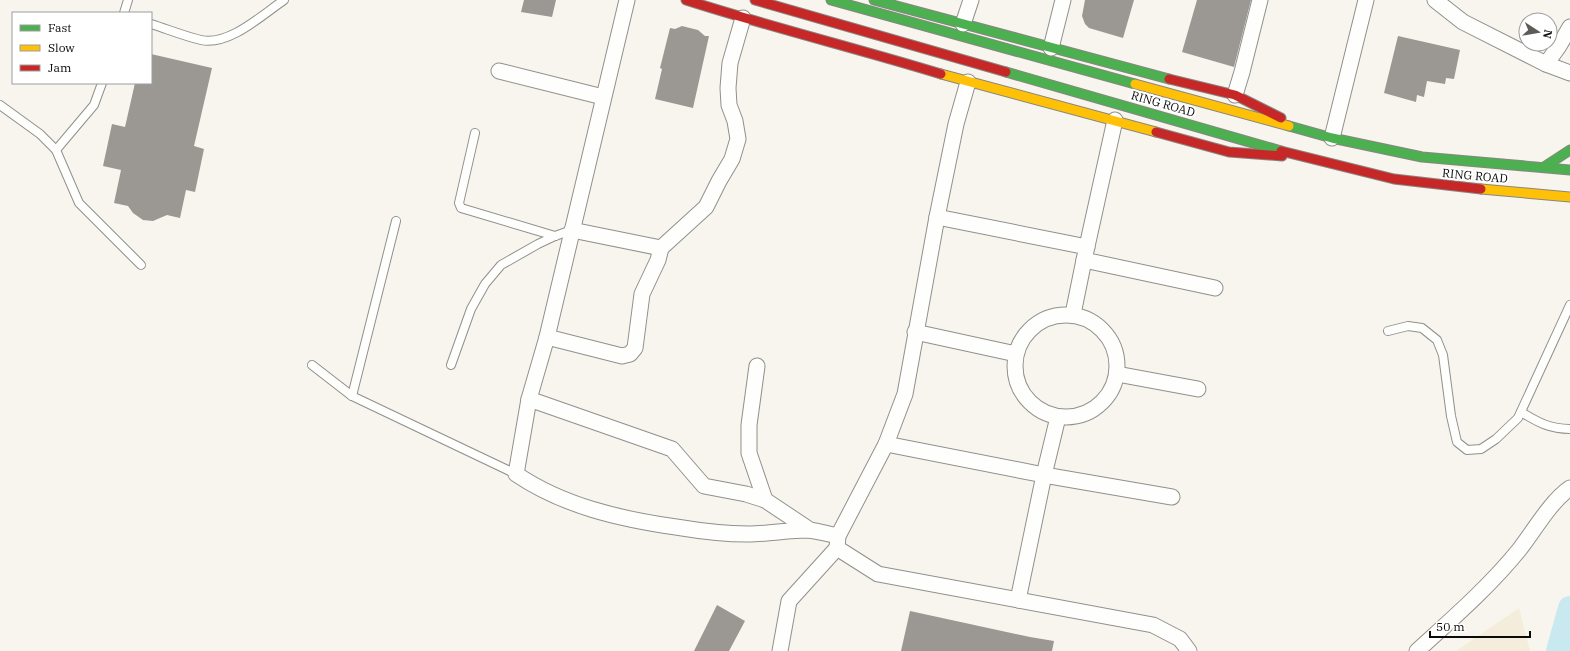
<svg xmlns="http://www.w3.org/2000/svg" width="1570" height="651" font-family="'IBM Plex Serif',serif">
  <rect width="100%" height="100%" fill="#f8f5ee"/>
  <!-- farmland -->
  <path fill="#f4eddb" d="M 1519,608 L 1530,651 L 1456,651 Z"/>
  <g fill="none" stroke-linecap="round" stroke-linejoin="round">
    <!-- river -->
    <path stroke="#c7e9ef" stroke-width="24" d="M 1558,651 L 1570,608"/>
  </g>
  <!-- building -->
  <g fill="#9b9894">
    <path d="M 524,0 L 556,0 L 552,17 L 521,12 Z"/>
    <path d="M 1085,0 L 1134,0 L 1123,38 L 1089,28 L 1085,24 L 1082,16 Z"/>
    <path d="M 1197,0 L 1251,0 L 1234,67 L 1182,52 Z"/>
    <path d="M 682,26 L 698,30 L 705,36 L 709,36 L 693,108 L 655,99 L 662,69 L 660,68 L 670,28 L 675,29 Z"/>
    <path d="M 1398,36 L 1460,50 L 1454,79 L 1446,78 L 1445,84 L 1427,81 L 1424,97 L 1417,95 L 1416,102 L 1384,93 Z"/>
    <path d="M 151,54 L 212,68 L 194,146 L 204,149 L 195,192 L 186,190 L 180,218 L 167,215 L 153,221 L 143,220 L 133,213 L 128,206 L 114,203 L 121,170 L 103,166 L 112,124 L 125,127 L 135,83 L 151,83 Z"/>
    <path d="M 717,605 L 745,621 L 729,651 L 694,651 Z"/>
    <path d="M 910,611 L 1030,637 L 1054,641 L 1052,651 L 901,651 Z"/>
  </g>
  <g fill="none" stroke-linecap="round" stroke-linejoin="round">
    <!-- lane casing -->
    <g stroke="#91908d" stroke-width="10">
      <g id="lane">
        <path d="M 124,13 L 128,0"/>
        <path d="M 151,24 C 167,29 184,36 201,40 C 229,46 262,15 284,0"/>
        <path d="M 0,105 L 40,134 L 56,150 L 79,203 L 141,265"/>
        <path d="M 475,133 L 459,203 L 461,208 L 555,236"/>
        <path d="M 56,150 L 94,105 L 102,83"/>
        <path d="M 1388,331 L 1408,326 L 1422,328 L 1437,340 L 1443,355 L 1451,416 L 1457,442 L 1467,450 L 1481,449 L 1496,439 L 1518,418 L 1570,305"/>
        <path d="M 312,365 L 352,396 L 516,474"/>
        <path d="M 451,365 L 471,309 L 485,284 L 501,265 L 538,244 L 555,236 L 572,230"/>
        <path d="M 352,396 L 396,221"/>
        <path d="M 1521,412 C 1538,422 1549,429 1570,429"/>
      </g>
    </g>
    <!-- street casing -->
    <g stroke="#91908d" stroke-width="17">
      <g id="street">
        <path d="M 627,0 L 547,337 L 529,399 L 516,474 C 563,506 620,519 676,527 C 700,531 724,534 748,534 C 768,534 788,530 808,530 C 818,531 828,534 838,536"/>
        <path d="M 1435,0 L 1463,22 L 1546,64 L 1570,73"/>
        <path d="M 963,24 L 971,0"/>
        <path d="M 1051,48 L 1063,0"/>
        <path d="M 1546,64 L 1559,46 L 1570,27"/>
        <path d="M 499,71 L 603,97"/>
        <path d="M 968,82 L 956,124 L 937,217 L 905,394 L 886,444 L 838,536 L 837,548 L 878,574 L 1153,625 L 1180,639 L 1189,651"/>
        <path d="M 1235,95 L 1242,72 L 1260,0"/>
        <path d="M 1332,138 L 1366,0"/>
        <path d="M 937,217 L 1087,247"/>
        <path d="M 572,230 L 661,248"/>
        <path d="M 1084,260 L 1215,288"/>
        <path d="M 1073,314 L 1084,260 L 1115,120"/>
        <circle cx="1066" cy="366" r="51"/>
        <path d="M 915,332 L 1016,354"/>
        <path d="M 547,337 L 622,356 L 630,354 L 635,348 L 642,294 L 658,260 L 661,248 L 706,207 L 719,181 L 732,159 L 738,139 L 735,121 L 729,105 L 728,88 L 730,63 L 743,18"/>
        <path d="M 757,366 L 749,425 L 749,453 L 765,500"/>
        <path d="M 1117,374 L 1198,389"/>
        <path d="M 529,399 L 672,449 L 704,486 L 746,494 L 765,500 L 810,530"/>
        <path d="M 886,444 L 1044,475 L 1172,497"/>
        <path d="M 1018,600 L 1044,475 L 1058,417"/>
        <path d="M 780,651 L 789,601 L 837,548"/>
        <path d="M 1417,651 C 1452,619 1489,587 1519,550 C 1534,531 1550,502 1570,488"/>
      </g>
    </g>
    <!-- fast casing -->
    <g stroke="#888683" stroke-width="11">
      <g id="fast">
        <path d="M 831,0 L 1135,84"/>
        <path d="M 874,0 L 1169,79"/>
        <path d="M 1006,72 L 1281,151"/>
        <path d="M 1289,126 L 1332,138 L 1422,157 L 1570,170"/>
        <path d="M 1544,167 L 1570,150"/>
      </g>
    </g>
    <!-- slow casing -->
    <g stroke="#888683" stroke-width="11">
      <g id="slow">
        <path d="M 941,74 L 1156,132"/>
        <path d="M 1135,84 L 1289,126"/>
        <path d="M 1481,189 L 1570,197"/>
      </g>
    </g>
    <!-- jam casing -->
    <g stroke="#888683" stroke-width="11">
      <g id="jam">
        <path d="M 686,0 C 770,27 856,48 941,74"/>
        <path d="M 755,0 L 1006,72"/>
        <path d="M 1169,79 L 1235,95 L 1281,118"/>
        <path d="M 1156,132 L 1229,152 L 1282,156"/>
        <path d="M 1281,151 L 1394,179 L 1481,189"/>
      </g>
    </g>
    <!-- lane -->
    <use href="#lane" stroke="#fefefc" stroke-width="8"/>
    <!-- street -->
    <use href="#street" stroke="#fefefc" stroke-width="15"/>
    <!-- fast -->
    <use href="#fast" stroke="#4caf50" stroke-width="9"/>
    <!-- slow -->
    <use href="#slow" stroke="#ffc107" stroke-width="9"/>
    <!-- jam -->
    <use href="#jam" stroke="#c62828" stroke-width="9"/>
  </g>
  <g text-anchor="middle" stroke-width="4" stroke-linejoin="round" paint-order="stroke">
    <!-- street labels -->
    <g font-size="12" fill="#0a0a0a" stroke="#fff">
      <text transform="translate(1163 104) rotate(16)" y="4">RING ROAD</text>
      <text transform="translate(1475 176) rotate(5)" y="4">RING ROAD</text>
    </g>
  </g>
  <!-- legend -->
  <rect x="12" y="12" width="140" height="72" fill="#ffffff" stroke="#9d9d9d"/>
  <rect x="20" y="25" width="20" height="6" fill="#4caf50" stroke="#9d9d9d"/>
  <text x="48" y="32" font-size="12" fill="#0a0a0a">Fast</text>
  <rect x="20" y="45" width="20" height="6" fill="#ffc107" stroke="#9d9d9d"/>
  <text x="48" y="52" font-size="12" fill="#0a0a0a">Slow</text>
  <rect x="20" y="65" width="20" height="6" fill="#c62828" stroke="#9d9d9d"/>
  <text x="48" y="72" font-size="12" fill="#0a0a0a">Jam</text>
  <!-- north arrow -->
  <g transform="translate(1538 32) rotate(102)"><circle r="19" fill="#ffffff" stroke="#9d9d9d"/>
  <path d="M0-3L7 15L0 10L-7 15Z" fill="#5d5c5a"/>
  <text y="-6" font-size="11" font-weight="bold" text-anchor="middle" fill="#0a0a0a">N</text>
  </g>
  <!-- scale -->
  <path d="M1430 631v6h100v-6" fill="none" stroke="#0a0a0a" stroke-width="2"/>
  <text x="1436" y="631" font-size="12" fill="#0a0a0a" stroke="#ffffff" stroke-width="3" paint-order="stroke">50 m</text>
</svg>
